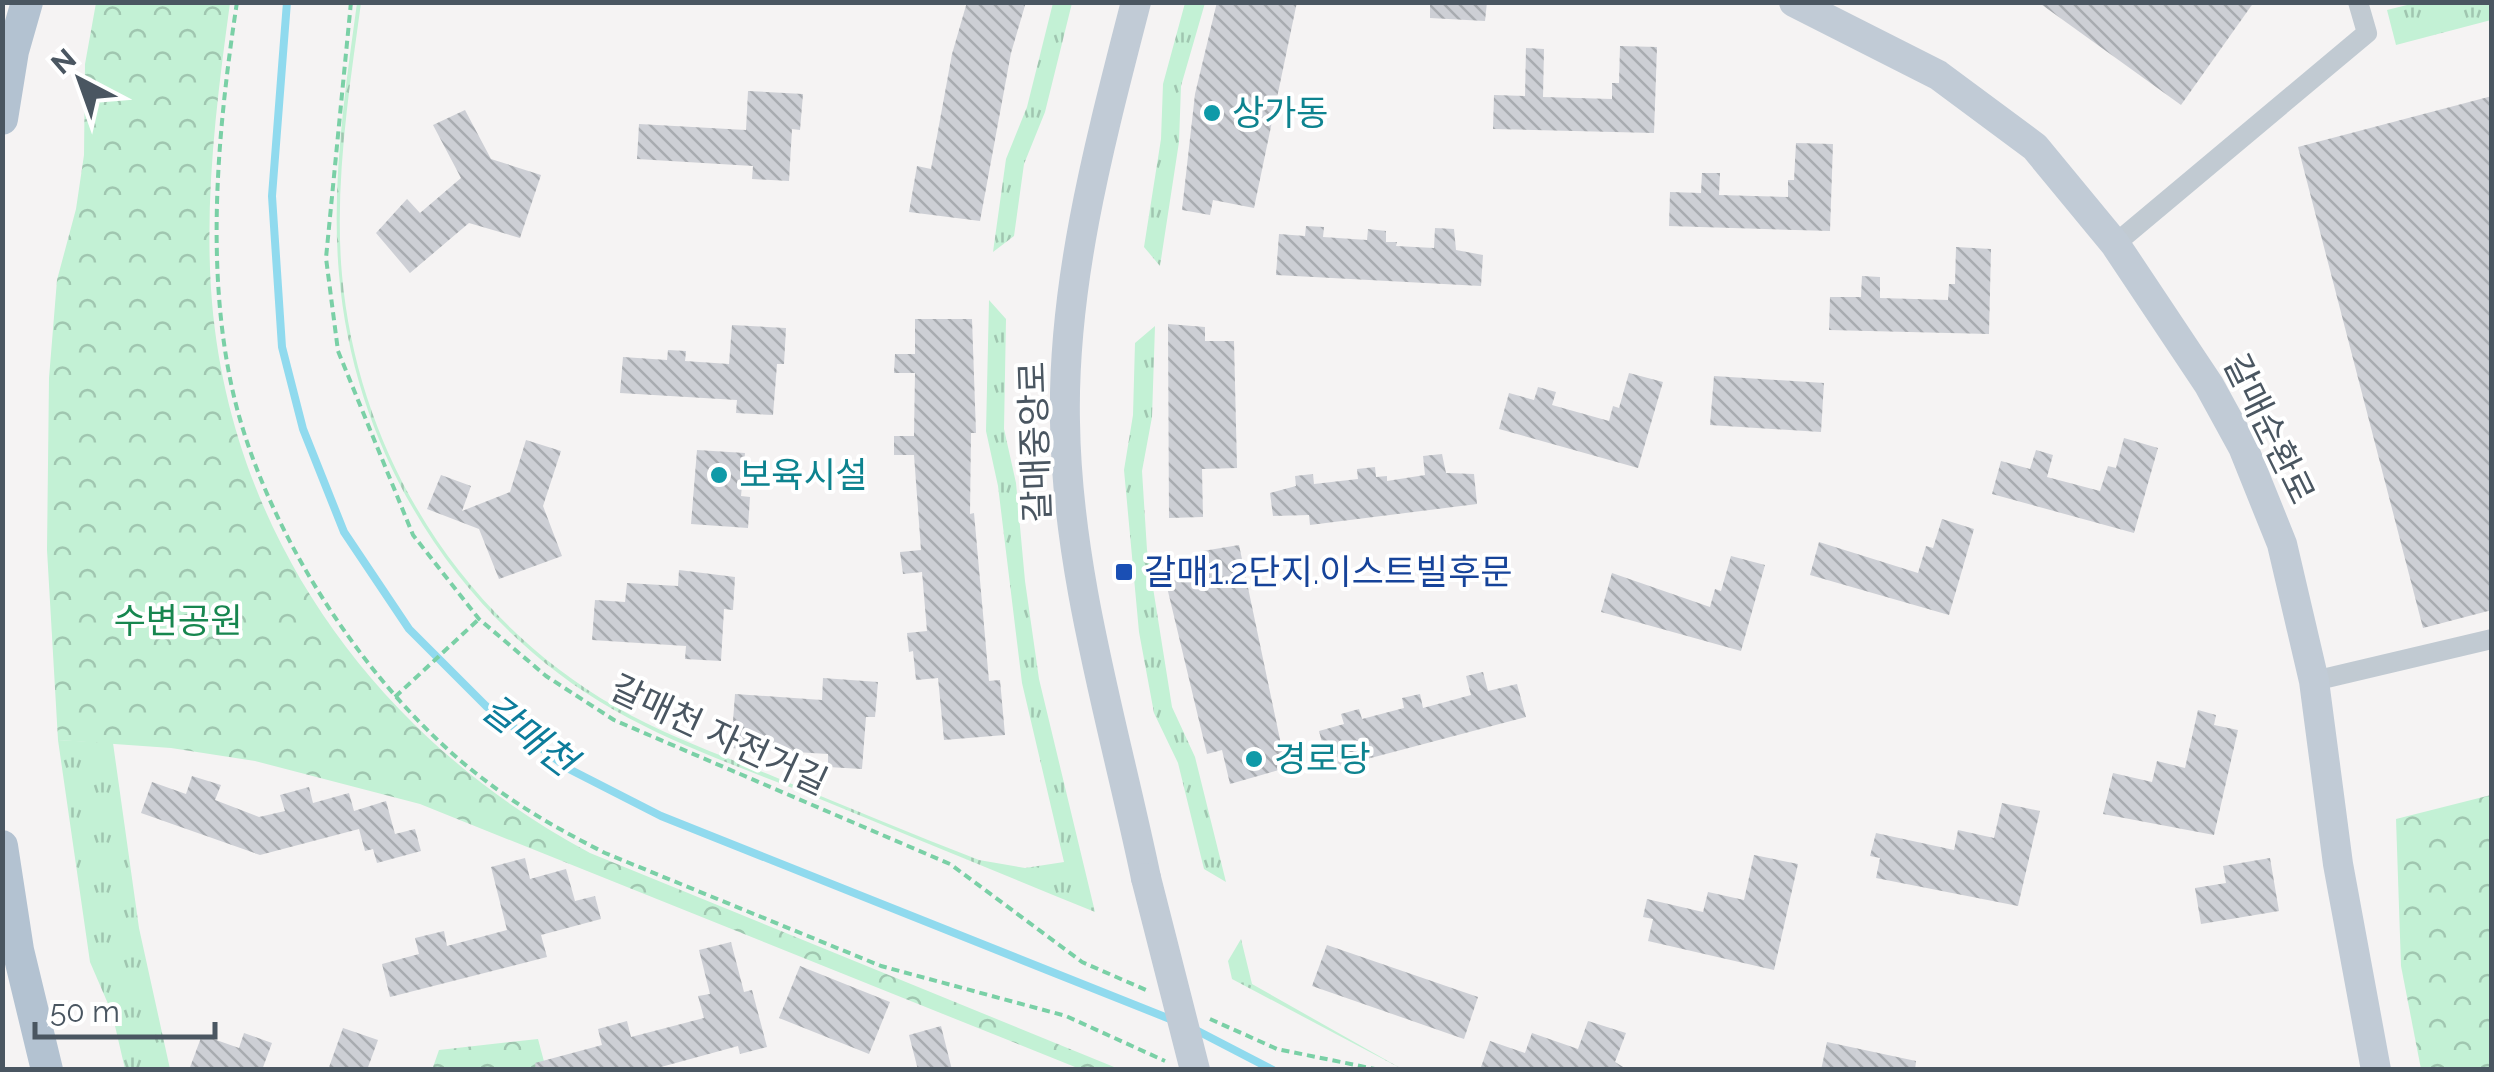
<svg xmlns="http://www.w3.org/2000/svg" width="2494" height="1072" font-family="Raleway,'Noto Sans KR',sans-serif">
  <defs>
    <pattern id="grass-tufts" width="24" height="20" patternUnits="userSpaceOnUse" patternTransform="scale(2.5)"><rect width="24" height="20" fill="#c3f1d5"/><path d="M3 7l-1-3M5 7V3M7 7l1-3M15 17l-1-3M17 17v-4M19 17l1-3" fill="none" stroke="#a0c6b0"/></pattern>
    <pattern id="forest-crowns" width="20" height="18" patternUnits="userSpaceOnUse" patternTransform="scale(2.5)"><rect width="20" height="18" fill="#c3f1d5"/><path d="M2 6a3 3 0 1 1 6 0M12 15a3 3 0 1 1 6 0" fill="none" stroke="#a0c6b0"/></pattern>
    <pattern id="building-back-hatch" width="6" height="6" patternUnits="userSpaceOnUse" patternTransform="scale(2.5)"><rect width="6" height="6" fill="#cdcfd5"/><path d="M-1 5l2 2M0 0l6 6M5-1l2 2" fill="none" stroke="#a8abb0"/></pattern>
  </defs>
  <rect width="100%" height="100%" fill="#f5f3f3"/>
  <!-- grass -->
  <g fill="url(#grass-tufts)">
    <path d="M 357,3 L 361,3 C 349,91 334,185 342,275 C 358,453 460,618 616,707 C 666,736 721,755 775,777 C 843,805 911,834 979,860 L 1025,868 L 1064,862 L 1022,683 L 998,486 L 986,431 L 989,300 L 1006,319 L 1004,429 L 1016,483 L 1025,581 L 1039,679 L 1095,912 C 1002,874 909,836 815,797 C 748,770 677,746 614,710 C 457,620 354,453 339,274 C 331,184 345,91 357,3 Z"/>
    <path d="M 1053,3 L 1072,3 L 1045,112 L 1024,164 L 1014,236 L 993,252 L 1006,159 L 1027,107 Z"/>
    <path d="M 1185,3 L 1205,3 L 1181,86 L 1179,142 L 1160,266 L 1144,247 L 1161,139 L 1163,84 Z"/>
    <path d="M 2415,3 L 2491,3 L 2491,20 L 2396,45 L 2387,10 Z"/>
    <path d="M 1155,326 L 1152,417 L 1142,471 L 1147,550 L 1172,707 L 1195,757 L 1226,882 L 1204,869 L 1178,763 L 1154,713 L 1139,632 L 1124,470 L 1133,415 L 1135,343 Z"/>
    <path d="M 58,740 L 113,743 L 139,928 L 170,1069 L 125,1069 L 112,1013 L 90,962 Z"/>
    <path d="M 1241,939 L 1252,984 L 1402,1069 L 1232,979 L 1228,961 Z"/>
  </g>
  <!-- forest -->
  <g fill="url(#forest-crowns)">
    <path d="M 96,3 L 230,3 C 217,97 205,194 211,289 C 227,534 377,739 590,853 L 1119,1069 L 1080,1069 L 420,804 L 255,761 L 171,748 L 58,740 L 47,550 L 49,378 L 57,280 L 76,209 L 84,155 L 85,64 Z"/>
    <path d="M 2491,795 L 2491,1069 L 2421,1069 L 2401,966 L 2396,819 Z"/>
    <path d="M 538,1039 L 546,1069 L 432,1070 L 439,1050 Z"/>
  </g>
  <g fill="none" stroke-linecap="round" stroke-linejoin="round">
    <!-- stream -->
    <g stroke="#90daee" stroke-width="8">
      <path d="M 287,2 L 272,196 L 282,347 L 303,429 L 344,532 L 409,629 L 486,706 L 569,769 L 661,816 L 1175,1021"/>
      <path d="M 1192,1028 L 1273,1070"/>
    </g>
  </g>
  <!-- building -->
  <g fill="url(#building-back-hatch)">
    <path d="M 967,2 L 1026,2 L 1011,53 L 980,221 L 909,212 L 917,166 L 931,169 L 952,54 Z"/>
    <path d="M 1217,2 L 1297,2 L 1254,208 L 1213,200 L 1210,215 L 1182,210 L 1195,94 Z"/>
    <path d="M 1430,2 L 1487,2 L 1485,21 L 1430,18 Z"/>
    <path d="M 2038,2 L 2254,2 L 2181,105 Z"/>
    <path d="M 1620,46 L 1657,47 L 1654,133 L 1493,129 L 1494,95 L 1525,96 L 1526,48 L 1544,49 L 1543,97 L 1612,99 L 1612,83 L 1619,83 Z"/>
    <path d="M 748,91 L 803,94 L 800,130 L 792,129 L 789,181 L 752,179 L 753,166 L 637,159 L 639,124 L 746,130 Z"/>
    <path d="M 2492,96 L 2492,610 L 2423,628 L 2298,147 Z"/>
    <path d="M 465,110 L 491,159 L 541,175 L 520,238 L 469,223 L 410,273 L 376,233 L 407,199 L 420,213 L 461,178 L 433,125 Z"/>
    <path d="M 1796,143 L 1833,144 L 1830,231 L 1669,226 L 1670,192 L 1701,193 L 1702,173 L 1720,173 L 1719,195 L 1788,197 L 1788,180 L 1794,180 Z"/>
    <path d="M 1306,226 L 1324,227 L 1323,237 L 1367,240 L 1368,229 L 1386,231 L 1386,242 L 1397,242 L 1396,246 L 1434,248 L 1435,228 L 1454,229 L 1456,250 L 1483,255 L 1481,286 L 1276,275 L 1279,234 L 1305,236 Z"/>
    <path d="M 1956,247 L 1991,249 L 1989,334 L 1829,330 L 1830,297 L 1861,297 L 1862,276 L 1880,277 L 1880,298 L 1948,300 L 1949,284 L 1955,284 Z"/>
    <path d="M 915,319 L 972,319 L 976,433 L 971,433 L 970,514 L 974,513 L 989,681 L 1000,680 L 1005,735 L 944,740 L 938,678 L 916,680 L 913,651 L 909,652 L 907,633 L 927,631 L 922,572 L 903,574 L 900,552 L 921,550 L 914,455 L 894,455 L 894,436 L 914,436 L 915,373 L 894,373 L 895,354 L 915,354 Z"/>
    <path d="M 1168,324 L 1205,327 L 1205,341 L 1234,341 L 1237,468 L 1202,469 L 1203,517 L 1169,518 Z"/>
    <path d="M 732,325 L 786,328 L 784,364 L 777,364 L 773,415 L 736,413 L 737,400 L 620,393 L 623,357 L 667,360 L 668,350 L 686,351 L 685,361 L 729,364 Z"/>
    <path d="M 1629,373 L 1663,382 L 1638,468 L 1499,429 L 1509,393 L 1534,400 L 1538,387 L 1556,392 L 1552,405 L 1609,421 L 1613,406 L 1619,408 Z"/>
    <path d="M 1714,376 L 1824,383 L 1821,432 L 1710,425 Z"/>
    <path d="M 2124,438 L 2158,448 L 2134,533 L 1992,494 L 2001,461 L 2030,469 L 2036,450 L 2053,455 L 2047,477 L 2100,491 L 2108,466 L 2116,468 Z"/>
    <path d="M 526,440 L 561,451 L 543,506 L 562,556 L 499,579 L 479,529 L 427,509 L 441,475 L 471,486 L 462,511 L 510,492 Z"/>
    <path d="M 697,450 L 745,453 L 741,496 L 750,497 L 748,528 L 691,524 Z"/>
    <path d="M 1442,454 L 1446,473 L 1474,474 L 1477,504 L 1310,525 L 1309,515 L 1273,516 L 1270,493 L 1296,486 L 1295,476 L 1313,474 L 1314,484 L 1358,479 L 1357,469 L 1375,467 L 1376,477 L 1387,476 L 1387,481 L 1425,475 L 1423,456 Z"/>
    <path d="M 1942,519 L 1974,529 L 1949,615 L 1810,575 L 1819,542 L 1918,573 L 1926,546 L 1933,548 Z"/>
    <path d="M 1239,545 L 1286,768 L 1230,784 L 1222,750 L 1207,754 L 1166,583 L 1203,572 L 1203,551 Z"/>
    <path d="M 1731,556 L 1765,565 L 1741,651 L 1601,612 L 1612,573 L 1710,607 L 1715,589 L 1721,591 Z"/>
    <path d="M 679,570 L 735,577 L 733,610 L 724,609 L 721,661 L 685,659 L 686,646 L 592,640 L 595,600 L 625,602 L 627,583 L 678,586 Z"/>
    <path d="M 1483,672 L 1488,691 L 1517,684 L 1526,717 L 1329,769 L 1319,731 L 1344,724 L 1341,714 L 1359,709 L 1362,719 L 1404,708 L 1402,698 L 1420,694 L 1423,708 L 1471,695 L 1466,676 Z"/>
    <path d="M 823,678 L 878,682 L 875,717 L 866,717 L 862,769 L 828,767 L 828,754 L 731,748 L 735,694 L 822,700 Z"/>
    <path d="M 2198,710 L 2216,715 L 2214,725 L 2238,730 L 2214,835 L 2103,814 L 2113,773 L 2152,782 L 2157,761 L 2185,768 Z"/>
    <path d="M 192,776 L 221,785 L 215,800 L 259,817 L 285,811 L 280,795 L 309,787 L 313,803 L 349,793 L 354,811 L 386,801 L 395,834 L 415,829 L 421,851 L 377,863 L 373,849 L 365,851 L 359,829 L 260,855 L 141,813 L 152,782 L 186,794 Z"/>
    <path d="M 2002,803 L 2040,811 L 2018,906 L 1876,878 L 1880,858 L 1870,856 L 1876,833 L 1954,850 L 1958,830 L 1994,838 Z"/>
    <path d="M 1754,855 L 1798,864 L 1774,970 L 1648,941 L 1653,919 L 1643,917 L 1647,899 L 1703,912 L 1708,892 L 1744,900 Z"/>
    <path d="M 525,858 L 530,879 L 566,869 L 575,901 L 595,896 L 601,919 L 541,935 L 547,957 L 390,997 L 382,964 L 419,954 L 415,938 L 444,931 L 447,946 L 507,930 L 491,867 Z"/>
    <path d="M 2270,858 L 2279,911 L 2201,924 L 2195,888 L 2226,883 L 2223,866 Z"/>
    <path d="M 731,942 L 744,992 L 752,990 L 767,1047 L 740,1054 L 738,1046 L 650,1070 L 536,1070 L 535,1063 L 602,1045 L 598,1029 L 627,1021 L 631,1037 L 704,1018 L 698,996 L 710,994 L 699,950 Z"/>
    <path d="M 1327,945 L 1478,997 L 1464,1039 L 1312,986 Z"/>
    <path d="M 800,966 L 890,1002 L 869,1054 L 779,1018 Z"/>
    <path d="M 1588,1021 L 1626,1033 L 1615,1062 L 1628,1070 L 1480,1070 L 1490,1041 L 1525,1053 L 1532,1033 L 1578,1049 Z"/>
    <path d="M 941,1026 L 952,1070 L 918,1070 L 909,1035 Z"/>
    <path d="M 343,1028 L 378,1040 L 367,1070 L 328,1070 Z"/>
    <path d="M 244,1033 L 272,1043 L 262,1070 L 189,1070 L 202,1035 L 239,1048 Z"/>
    <path d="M 1827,1042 L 1916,1061 L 1915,1070 L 1821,1070 Z"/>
  </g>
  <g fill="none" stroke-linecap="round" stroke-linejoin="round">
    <!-- path -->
    <g stroke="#7ad0a6" stroke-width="4" stroke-dasharray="8 5" stroke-linecap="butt">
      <path d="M 237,2 C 218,127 205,264 232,388 C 263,529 368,691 482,778 C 520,808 562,831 605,853 L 881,966 L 1066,1016 L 1165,1061"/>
      <path d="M 351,2 L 326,258 L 338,351 L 413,535 L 479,619 L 546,676 L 614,720 L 950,864 L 1082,962 L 1146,990"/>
      <path d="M 395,697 L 479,619"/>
      <path d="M 1210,1019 L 1277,1049 L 1380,1070"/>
    </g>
    <!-- street -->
    <g stroke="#c1cad2" stroke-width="20">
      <path d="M 2115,244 L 2367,33 L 2358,2"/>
      <path d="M 2314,681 L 2492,639"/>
    </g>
    <!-- secondary -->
    <g stroke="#c1cbd6" stroke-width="30">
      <path d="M 1136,2 C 1101,138 1062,281 1065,422 C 1067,575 1115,729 1146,878"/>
      <path d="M 1794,2 L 1938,75 L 2035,147 L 2115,244 L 2209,385 L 2243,447 L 2282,544 L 2314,681 L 2338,864 L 2376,1070"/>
    </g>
    <!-- primary -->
    <g stroke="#b3c2d1" stroke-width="32">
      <path d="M 2,119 L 13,51 L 27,2"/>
      <path d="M 2,846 L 18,950 L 47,1070"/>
    </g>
    <!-- secondary-bridge -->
    <path stroke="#c1cbd6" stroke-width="30" d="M 1146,878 L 1195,1070"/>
  </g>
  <!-- markers -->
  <g fill="#0f9aa8" stroke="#fff" stroke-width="4">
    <circle cx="1212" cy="113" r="10"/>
    <circle cx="719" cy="475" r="10"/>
    <circle cx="1254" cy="759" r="10"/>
  </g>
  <rect fill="#1a4fb4" stroke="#fff" stroke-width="4" x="1114" y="562" width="20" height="20" rx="5"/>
  <g text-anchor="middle" stroke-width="8" stroke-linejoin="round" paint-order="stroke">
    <!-- culture labels -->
    <g font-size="35" fill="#0d838f" stroke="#fff" text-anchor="start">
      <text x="1232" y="125">상가동</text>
      <text x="739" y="487">보육시설</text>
      <text x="1274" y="771">경로당</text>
    </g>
    <!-- street labels -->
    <g font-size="35" fill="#4a5661" stroke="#fff">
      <text transform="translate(2269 429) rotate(64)" y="12">갈매순환로</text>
      <text transform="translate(1035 442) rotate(-92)" y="12">갈매중앙로</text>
      <text transform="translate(719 735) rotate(25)" y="12">갈매천 자전거길</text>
    </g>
    <!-- transit labels -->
    <g font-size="35" fill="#164399" stroke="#fff" text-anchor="start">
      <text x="1144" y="584">갈매1.2단지.이스트빌후문</text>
    </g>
    <!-- park labels -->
    <g font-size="35" fill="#17864f" stroke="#fff">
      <text x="178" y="633">수변공원</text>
    </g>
    <!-- water labels -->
    <g font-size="38" font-style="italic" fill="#0c7c9b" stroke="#fff">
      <text transform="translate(529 735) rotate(37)" y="13">갈매천</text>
    </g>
  </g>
  <!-- border -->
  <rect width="2494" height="1072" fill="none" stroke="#4a5661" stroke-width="10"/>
  <!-- north arrow -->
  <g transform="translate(80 80) rotate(319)" stroke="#ffffff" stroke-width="8" paint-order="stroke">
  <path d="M0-8L18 38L0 25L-18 38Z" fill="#4a5661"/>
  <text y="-15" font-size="28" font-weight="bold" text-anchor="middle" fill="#4a5661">N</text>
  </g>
  <!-- scale -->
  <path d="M35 1022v15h180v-15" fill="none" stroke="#4a5661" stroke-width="5"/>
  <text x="50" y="1022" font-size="30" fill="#4a5661" stroke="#ffffff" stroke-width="8" paint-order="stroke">50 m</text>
</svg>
